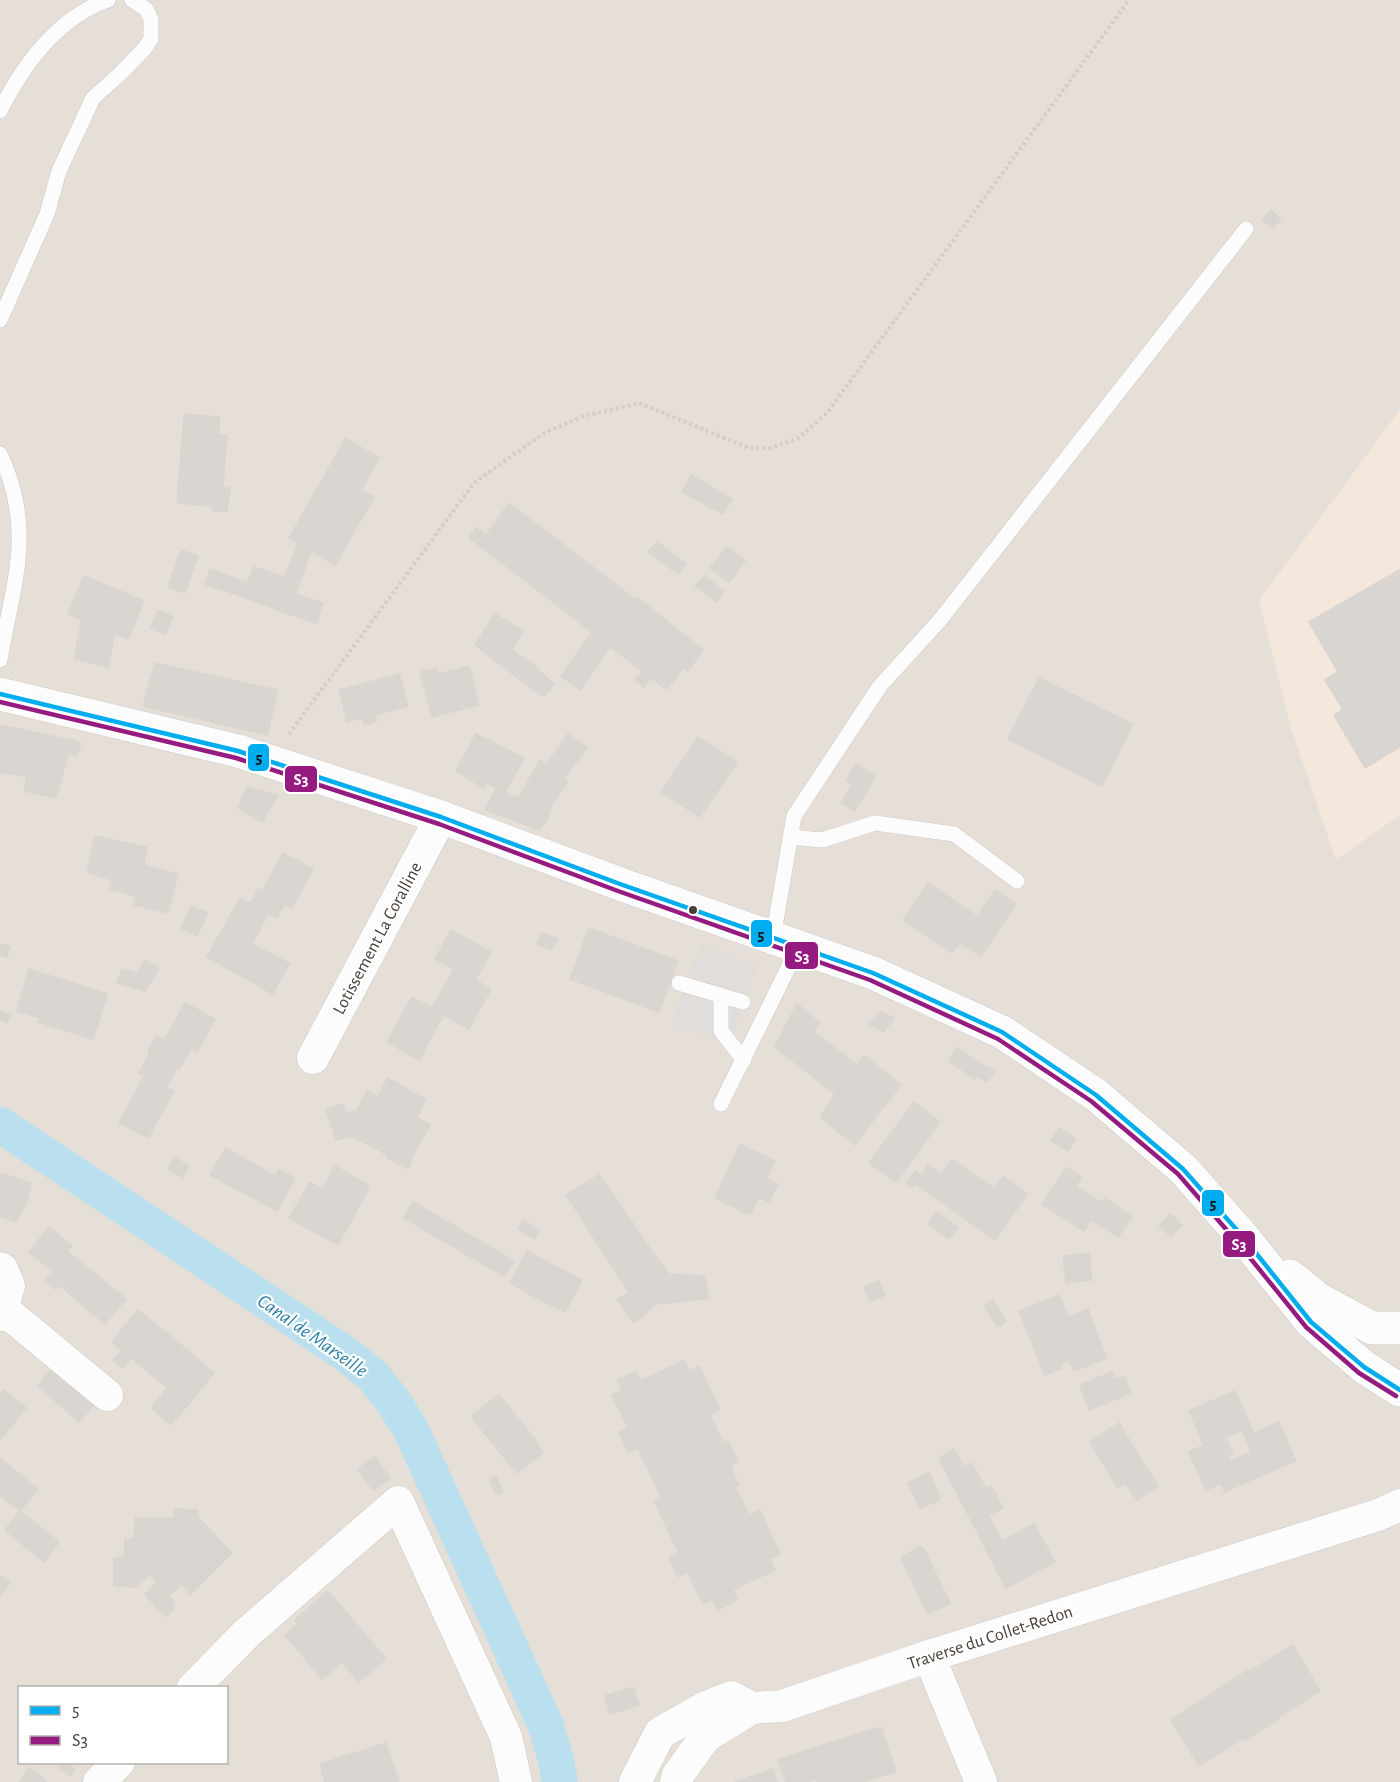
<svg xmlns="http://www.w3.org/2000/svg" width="1400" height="1782" font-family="'Alegreya Sans',sans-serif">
  <rect width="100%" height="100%" fill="#f1eeea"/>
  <!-- residential -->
  <path fill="#e5dfd7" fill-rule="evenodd" d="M 0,0 L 1400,0 L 1400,1782 L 0,1782 ZM 20,1688 L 226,1688 L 226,1762 L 20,1762 Z"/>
  <!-- commercial -->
  <path fill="#f4e8dd" d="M 1400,410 L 1400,815 L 1336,860 L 1291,728 L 1259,600 Z"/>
  <!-- parking -->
  <path fill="#e0ddda" d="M 701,944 L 757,966 L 730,1043 L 670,1027 Z"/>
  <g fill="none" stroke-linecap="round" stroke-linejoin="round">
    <!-- canal -->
    <path stroke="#bae0ef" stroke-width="36" d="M 0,1125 L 346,1354 L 373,1376 L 393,1401 L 411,1430 L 546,1726 L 556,1760 L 560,1782"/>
  </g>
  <!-- building -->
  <g fill="#d9d5d1" stroke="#d9d5d0" stroke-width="1.5">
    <path d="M 1271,210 L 1281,219 L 1273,228 L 1263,220 Z"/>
    <path d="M 184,414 L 220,417 L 212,506 L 177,503 Z"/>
    <path d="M 219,434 L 227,435 L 223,488 L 230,488 L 227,512 L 212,511 Z"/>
    <path d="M 345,438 L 379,458 L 372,470 L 339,450 Z"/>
    <path d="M 339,450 L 372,470 L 361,490 L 374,497 L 335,565 L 289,538 Z"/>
    <path d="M 691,475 L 732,499 L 723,514 L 682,492 Z"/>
    <path d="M 509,503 L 548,533 L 519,576 L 479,545 Z"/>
    <path d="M 476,527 L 486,535 L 479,545 L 469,538 Z"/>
    <path d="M 548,533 L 635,599 L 637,597 L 652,609 L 620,654 L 610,647 L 580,690 L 561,676 L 592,632 L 519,576 Z"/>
    <path d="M 657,542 L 686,564 L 678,574 L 648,552 Z"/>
    <path d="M 298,544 L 311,551 L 296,593 L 287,591 L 280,611 L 241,596 L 254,567 L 285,577 Z"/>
    <path d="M 727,547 L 745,561 L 729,582 L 710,568 Z"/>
    <path d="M 181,550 L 198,556 L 190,578 L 173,573 Z"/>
    <path d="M 210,569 L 245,582 L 241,596 L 205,584 Z"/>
    <path d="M 1399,570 L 1400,747 L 1365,768 L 1334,715 L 1343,710 L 1325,680 L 1338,672 L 1309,622 Z"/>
    <path d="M 173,573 L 190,578 L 185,593 L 168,587 Z"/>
    <path d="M 84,576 L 144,601 L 128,639 L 115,634 L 108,667 L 74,659 L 82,620 L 68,614 Z"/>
    <path d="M 704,576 L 724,591 L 717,602 L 695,586 Z"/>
    <path d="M 287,591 L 323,603 L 317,623 L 280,611 Z"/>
    <path d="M 652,609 L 694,643 L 663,687 L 650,677 L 644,687 L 635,680 L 642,671 L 620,654 Z"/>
    <path d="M 158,610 L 173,617 L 165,634 L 150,628 Z"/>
    <path d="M 495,614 L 523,631 L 512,650 L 536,666 L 523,682 L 475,645 Z"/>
    <path d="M 694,643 L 703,649 L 688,671 L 683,668 L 667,689 L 663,687 Z"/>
    <path d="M 155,663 L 278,690 L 267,735 L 143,706 Z"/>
    <path d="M 469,666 L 479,705 L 432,717 L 420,672 L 437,668 L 438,674 Z"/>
    <path d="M 535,667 L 554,684 L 544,697 L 523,682 Z"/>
    <path d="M 400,674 L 403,689 L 389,693 L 385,678 Z"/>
    <path d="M 385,678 L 389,693 L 403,689 L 408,706 L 375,715 L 377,721 L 364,725 L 362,718 L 347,722 L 339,690 Z"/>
    <path d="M 1039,678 L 1133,724 L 1102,786 L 1008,739 Z"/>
    <path d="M 0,725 L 72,740 L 56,798 L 24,791 L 27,777 L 1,772 L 0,776 Z"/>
    <path d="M 476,734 L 524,758 L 505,792 L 518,798 L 508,818 L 485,810 L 496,788 L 487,783 L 484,788 L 456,771 Z"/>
    <path d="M 568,734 L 587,748 L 564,778 L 547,764 Z"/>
    <path d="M 698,737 L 737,762 L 700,817 L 661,792 Z"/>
    <path d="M 72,740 L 81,743 L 77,756 L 69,753 Z"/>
    <path d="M 540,760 L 568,782 L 552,804 L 522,792 Z"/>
    <path d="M 856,764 L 875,776 L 866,792 L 846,780 Z"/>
    <path d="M 852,784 L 866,792 L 854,811 L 841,803 Z"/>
    <path d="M 247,787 L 278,795 L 262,822 L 238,808 Z"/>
    <path d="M 522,792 L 552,804 L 547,821 L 539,830 L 508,818 Z"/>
    <path d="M 95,836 L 147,847 L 144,865 L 178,874 L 168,913 L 134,905 L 136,896 L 110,889 L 112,880 L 87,872 Z"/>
    <path d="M 283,853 L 313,869 L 295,902 L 288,898 L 277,918 L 250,904 L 259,888 L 262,891 Z"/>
    <path d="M 928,883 L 977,916 L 995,890 L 1016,904 L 981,956 L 960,943 L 952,953 L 903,920 Z"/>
    <path d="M 240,898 L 268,914 L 248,952 L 284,972 L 273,994 L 207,957 Z"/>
    <path d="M 288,898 L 295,902 L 292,908 L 285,904 Z"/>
    <path d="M 191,906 L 208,913 L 197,936 L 181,929 Z"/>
    <path d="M 589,928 L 678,961 L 659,1012 L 570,979 Z"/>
    <path d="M 451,930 L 491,952 L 475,980 L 491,989 L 480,1009 L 443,989 L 454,969 L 435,959 Z"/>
    <path d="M 541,933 L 558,939 L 551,950 L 537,944 Z"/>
    <path d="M 0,944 L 10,947 L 7,957 L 0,955 Z"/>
    <path d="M 253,944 L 290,964 L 284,972 L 248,952 Z"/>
    <path d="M 145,960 L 159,968 L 145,991 L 125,985 L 130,971 L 137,973 Z"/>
    <path d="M 29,969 L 76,984 L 73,991 L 105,1002 L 93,1039 L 38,1022 L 40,1018 L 17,1011 Z"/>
    <path d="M 122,969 L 130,971 L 125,985 L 117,983 Z"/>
    <path d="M 76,984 L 107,994 L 105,1002 L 73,991 Z"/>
    <path d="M 443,989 L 480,1009 L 469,1029 L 443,1015 L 419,1060 L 387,1042 L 412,997 L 432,1008 Z"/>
    <path d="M 185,1003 L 215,1019 L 197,1052 L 191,1049 L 179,1069 L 148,1051 L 156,1036 L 164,1041 Z"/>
    <path d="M 797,1004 L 820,1023 L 813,1031 L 879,1082 L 867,1097 L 882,1109 L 855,1145 L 820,1117 L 835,1094 L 775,1047 Z"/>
    <path d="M 0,1011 L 10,1015 L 7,1023 L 0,1020 Z"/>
    <path d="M 881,1012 L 894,1018 L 884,1032 L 869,1024 Z"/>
    <path d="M 956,1047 L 984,1066 L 975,1079 L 949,1061 Z"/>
    <path d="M 150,1053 L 177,1068 L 166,1087 L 174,1091 L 148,1138 L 119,1123 L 144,1076 L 139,1073 Z"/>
    <path d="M 864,1055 L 901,1085 L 882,1109 L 867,1097 L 879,1082 L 857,1066 Z"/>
    <path d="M 986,1066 L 995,1071 L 987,1082 L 978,1077 Z"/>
    <path d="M 388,1078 L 426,1100 L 397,1153 L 412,1162 L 408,1169 L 387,1158 L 392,1150 L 358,1132 Z"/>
    <path d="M 367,1091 L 377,1097 L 358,1132 L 392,1150 L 389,1156 L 352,1136 L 346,1114 L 357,1110 Z"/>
    <path d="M 914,1102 L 940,1122 L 896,1182 L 869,1163 Z"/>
    <path d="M 343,1104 L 352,1136 L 336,1140 L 326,1109 Z"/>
    <path d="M 416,1117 L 430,1125 L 410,1160 L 397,1153 Z"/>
    <path d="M 1060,1128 L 1076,1139 L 1068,1151 L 1051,1140 Z"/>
    <path d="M 740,1144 L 775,1161 L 750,1215 L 715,1198 Z"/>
    <path d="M 226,1148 L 275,1176 L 279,1169 L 295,1178 L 277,1211 L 210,1175 Z"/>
    <path d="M 175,1158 L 189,1166 L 183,1177 L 168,1169 Z"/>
    <path d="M 952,1159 L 1019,1206 L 995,1240 L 916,1184 L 928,1165 L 941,1174 Z"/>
    <path d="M 335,1166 L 370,1186 L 338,1245 L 289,1218 L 306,1189 L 319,1196 Z"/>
    <path d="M 1066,1167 L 1081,1177 L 1076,1186 L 1061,1176 Z"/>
    <path d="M 915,1171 L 921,1175 L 912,1188 L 906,1183 Z"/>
    <path d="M 2,1173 L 32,1184 L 26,1204 L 16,1222 L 0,1216 L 0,1177 Z"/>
    <path d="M 599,1175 L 608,1187 L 574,1207 L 566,1195 Z"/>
    <path d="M 1003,1176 L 1028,1194 L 1019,1206 L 994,1188 Z"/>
    <path d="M 1061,1176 L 1102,1203 L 1105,1198 L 1132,1217 L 1118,1237 L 1092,1220 L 1084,1231 L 1042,1204 Z"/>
    <path d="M 767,1179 L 778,1184 L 769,1202 L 758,1197 Z"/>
    <path d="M 309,1182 L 323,1189 L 319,1196 L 306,1189 Z"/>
    <path d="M 608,1187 L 651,1250 L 617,1274 L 574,1207 Z"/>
    <path d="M 413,1202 L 439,1217 L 429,1233 L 404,1218 Z"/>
    <path d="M 937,1212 L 958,1227 L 949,1239 L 928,1224 Z"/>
    <path d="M 1170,1214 L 1182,1225 L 1171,1236 L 1159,1226 Z"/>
    <path d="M 439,1217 L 514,1261 L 504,1276 L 429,1233 Z"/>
    <path d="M 523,1220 L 539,1230 L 534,1239 L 518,1229 Z"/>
    <path d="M 49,1227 L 72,1246 L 67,1251 L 126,1299 L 105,1324 L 59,1285 L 55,1289 L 45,1280 L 53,1271 L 29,1252 Z"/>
    <path d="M 651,1250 L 669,1274 L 704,1276 L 709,1298 L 660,1304 L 658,1302 L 644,1315 L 617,1274 Z"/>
    <path d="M 527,1251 L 561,1269 L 544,1302 L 510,1283 Z"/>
    <path d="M 1089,1253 L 1092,1280 L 1066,1283 L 1063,1256 Z"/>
    <path d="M 561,1269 L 582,1280 L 565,1312 L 544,1302 Z"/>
    <path d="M 879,1281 L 885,1295 L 870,1301 L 864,1287 Z"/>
    <path d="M 630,1292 L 644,1315 L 634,1323 L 617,1299 Z"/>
    <path d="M 1059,1295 L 1068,1317 L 1076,1314 L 1087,1340 L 1098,1336 L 1107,1358 L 1074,1371 L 1069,1361 L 1060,1364 L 1062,1368 L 1045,1375 L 1019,1311 Z"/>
    <path d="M 993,1300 L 1006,1322 L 997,1327 L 984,1306 Z"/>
    <path d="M 1088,1309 L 1098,1336 L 1087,1340 L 1076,1314 Z"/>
    <path d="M 138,1310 L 171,1336 L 161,1348 L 172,1357 L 181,1345 L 214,1373 L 188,1405 L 112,1342 Z"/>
    <path d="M 171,1336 L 181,1345 L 172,1357 L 161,1348 Z"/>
    <path d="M 122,1350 L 131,1358 L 122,1368 L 113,1360 Z"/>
    <path d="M 684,1360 L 719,1434 L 711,1438 L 725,1467 L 717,1471 L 731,1500 L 740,1496 L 775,1570 L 703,1604 L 654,1501 L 662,1498 L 612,1395 Z"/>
    <path d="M 54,1366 L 97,1401 L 79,1422 L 38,1386 Z"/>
    <path d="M 699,1366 L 720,1410 L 710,1415 L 690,1371 Z"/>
    <path d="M 636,1371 L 641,1381 L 622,1390 L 617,1380 Z"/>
    <path d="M 1112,1372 L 1116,1379 L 1125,1376 L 1131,1393 L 1089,1410 L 1080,1385 Z"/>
    <path d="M 167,1388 L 188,1405 L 181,1413 L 161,1396 Z"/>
    <path d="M 4,1390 L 26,1408 L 15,1421 L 0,1408 L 0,1394 Z"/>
    <path d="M 1235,1391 L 1254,1433 L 1245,1437 L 1225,1395 Z"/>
    <path d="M 499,1395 L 534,1438 L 505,1459 L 471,1416 Z"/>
    <path d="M 1225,1395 L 1242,1430 L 1225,1437 L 1233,1454 L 1228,1457 L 1230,1462 L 1251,1452 L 1245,1437 L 1270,1426 L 1288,1464 L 1240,1485 L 1236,1477 L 1206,1490 L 1189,1452 L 1204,1445 L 1189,1411 Z"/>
    <path d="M 161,1396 L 181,1413 L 171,1425 L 151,1408 Z"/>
    <path d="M 0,1408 L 15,1421 L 0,1440 Z"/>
    <path d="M 1279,1422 L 1296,1461 L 1288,1464 L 1270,1426 Z"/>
    <path d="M 1119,1423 L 1147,1469 L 1118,1488 L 1090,1442 Z"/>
    <path d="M 628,1428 L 638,1448 L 628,1452 L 619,1432 Z"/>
    <path d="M 719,1434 L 724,1443 L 728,1441 L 738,1462 L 730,1465 L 739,1485 L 735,1487 L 740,1496 L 731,1500 L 717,1471 L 725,1467 L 711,1438 Z"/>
    <path d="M 534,1438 L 543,1453 L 517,1473 L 505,1459 Z"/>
    <path d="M 954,1449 L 964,1467 L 948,1476 L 939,1458 Z"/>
    <path d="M 375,1457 L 390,1478 L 373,1490 L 358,1469 Z"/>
    <path d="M 0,1458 L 38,1489 L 20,1511 L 0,1495 Z"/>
    <path d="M 972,1463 L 986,1489 L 991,1486 L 1003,1508 L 973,1524 L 948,1476 Z"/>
    <path d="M 1147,1469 L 1158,1486 L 1137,1500 L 1126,1483 Z"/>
    <path d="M 929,1473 L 941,1498 L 937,1501 L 924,1475 Z"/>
    <path d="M 924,1475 L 937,1501 L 920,1508 L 908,1483 Z"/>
    <path d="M 496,1476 L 503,1492 L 496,1495 L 490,1480 Z"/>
    <path d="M 1236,1477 L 1240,1485 L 1225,1492 L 1221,1484 Z"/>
    <path d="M 174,1509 L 197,1510 L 198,1517 L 232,1553 L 220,1565 L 195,1537 L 176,1535 Z"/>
    <path d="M 760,1510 L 780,1554 L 770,1559 L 749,1515 Z"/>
    <path d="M 20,1511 L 59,1542 L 44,1562 L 5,1530 Z"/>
    <path d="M 989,1516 L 1002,1541 L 986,1550 L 973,1524 Z"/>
    <path d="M 135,1518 L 176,1518 L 176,1535 L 195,1537 L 220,1565 L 190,1595 L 182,1584 L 169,1596 L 174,1603 L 173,1610 L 166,1617 L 145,1594 L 157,1583 L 150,1574 L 136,1587 L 114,1586 L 114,1558 L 124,1557 L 125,1538 L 134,1539 Z"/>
    <path d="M 1034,1524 L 1055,1562 L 1006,1588 L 986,1550 Z"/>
    <path d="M 921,1546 L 926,1553 L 904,1564 L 901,1557 Z"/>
    <path d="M 678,1552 L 688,1572 L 678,1577 L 669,1557 Z"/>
    <path d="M 926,1553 L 950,1603 L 928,1614 L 904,1564 Z"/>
    <path d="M 0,1575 L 10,1583 L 0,1596 Z"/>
    <path d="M 733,1590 L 737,1600 L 718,1610 L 713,1600 Z"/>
    <path d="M 328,1591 L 386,1659 L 377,1666 L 366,1654 L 372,1649 L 346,1619 L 339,1625 L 330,1615 L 337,1608 L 324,1594 Z"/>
    <path d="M 324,1594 L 337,1608 L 330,1615 L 339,1625 L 346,1619 L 372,1649 L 366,1654 L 377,1666 L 359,1682 L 342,1662 L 322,1679 L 285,1635 L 298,1623 L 295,1620 Z"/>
    <path d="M 1293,1645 L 1320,1691 L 1277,1718 L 1279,1719 L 1267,1727 L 1262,1720 L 1246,1730 L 1251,1736 L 1243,1741 L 1242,1739 L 1199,1766 L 1171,1720 L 1248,1670 L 1249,1672 Z"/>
    <path d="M 633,1687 L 639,1705 L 610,1714 L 605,1696 Z"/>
    <path d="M 1262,1720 L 1267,1727 L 1251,1736 L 1246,1730 Z"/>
    <path d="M 881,1727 L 887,1745 L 873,1750 L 881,1776 L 864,1782 L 817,1782 L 807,1750 Z"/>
    <path d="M 386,1743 L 399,1782 L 325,1782 L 320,1764 Z"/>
    <path d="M 887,1745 L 896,1772 L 881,1776 L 873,1750 Z"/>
    <path d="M 807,1750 L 817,1779 L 808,1782 L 786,1782 L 778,1760 Z"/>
    <path d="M 62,1762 L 75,1769 L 71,1776 L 59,1768 Z"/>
    <path d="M 29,1768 L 46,1780 L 45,1782 L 20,1782 Z"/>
    <path d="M 773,1769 L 777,1782 L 734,1782 Z"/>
  </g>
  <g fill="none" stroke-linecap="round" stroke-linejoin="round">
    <!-- service casing -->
    <g stroke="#cdcac6" stroke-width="16">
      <g id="service">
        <path d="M 0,111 C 23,65 57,18 108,0"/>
        <path d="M 0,320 L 47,214 L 59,171 L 93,98 L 121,73 L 145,48 L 151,39 L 151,19 L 146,9 L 132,0"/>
        <path d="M 0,454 C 15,486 22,523 18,559 C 15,593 5,626 0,660"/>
        <path d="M 791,837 L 822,840 L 875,823 L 954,834 L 1017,881"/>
        <path d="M 773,938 L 794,816 L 880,686 L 940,620 L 1246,229"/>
        <path d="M 679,983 L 743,1002"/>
        <path d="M 721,995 L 721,1031 L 744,1060"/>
        <path d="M 721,1104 L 799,946"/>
      </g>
    </g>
    <!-- minor casing -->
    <g stroke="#cdcac6" stroke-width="33">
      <g id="minor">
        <path d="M 313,1058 L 441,817"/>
        <path d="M 0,1268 L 2,1269 L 9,1286 L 0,1315"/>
        <path d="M 3,1309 L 107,1395"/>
        <path d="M 929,1656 L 981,1782"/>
        <path d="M 193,1688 L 247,1633 L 398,1502 L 506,1737 L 516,1782"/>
        <path d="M 99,1782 L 119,1762"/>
        <path d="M 635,1782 L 660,1733 L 706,1707 L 731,1697 L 752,1708 L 782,1706 L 929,1656 L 1378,1515 L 1400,1505"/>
        <path d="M 676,1782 L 678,1775 L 706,1736 L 752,1708"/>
      </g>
    </g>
    <!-- tertiary casing -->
    <g stroke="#cdcac6" stroke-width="34">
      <g id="tertiary">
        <path d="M 0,694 L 238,751 L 441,817 L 620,884 L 873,973 L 1002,1032 L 1096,1095 L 1183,1169 L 1244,1238 L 1311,1322 L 1364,1367 L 1400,1390"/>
        <path d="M 1290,1276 L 1318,1299 L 1372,1328 L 1400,1328"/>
      </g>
    </g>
    <!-- path -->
    <path stroke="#d1cecb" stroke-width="4" stroke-dasharray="3 3" stroke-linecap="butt" d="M 289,734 L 474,483 L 544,433 L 584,416 L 639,403 L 749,448 L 770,448 L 797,439 L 827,413 L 1129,0"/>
    <!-- service -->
    <use href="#service" stroke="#fdfcfc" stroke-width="15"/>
    <!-- minor -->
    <use href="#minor" stroke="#fdfcfc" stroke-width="32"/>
    <!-- tertiary -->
    <use href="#tertiary" stroke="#fdfcfc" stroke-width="33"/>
    <!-- bus-1 casing -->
    <g stroke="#fff" stroke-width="9">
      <path id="bus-1" d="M 0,694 L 238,751 L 441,817 L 620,884 L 873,973 L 1002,1032 L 1096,1095 L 1183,1169 L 1244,1238 L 1311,1322 L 1364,1367 L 1400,1390"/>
    </g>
    <!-- bus-2 casing -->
    <g stroke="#fff" stroke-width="9">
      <path id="bus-2" d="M 0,702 L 236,758 L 439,824 L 618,891 L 870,980 L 998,1039 L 1091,1101 L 1178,1174 L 1238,1243 L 1306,1327 L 1359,1373 L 1396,1396"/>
    </g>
    <!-- bus-1 -->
    <use href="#bus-1" stroke="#00adee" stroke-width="4.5"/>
    <!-- bus-2 -->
    <use href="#bus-2" stroke="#951b81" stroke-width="4.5"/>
  </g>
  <!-- markers -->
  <circle fill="#473f36" stroke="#fff" stroke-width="2" cx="693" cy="910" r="5"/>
  <g text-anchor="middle" stroke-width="4.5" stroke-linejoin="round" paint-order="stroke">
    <!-- street labels -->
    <g font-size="18" fill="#473f36" stroke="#fff">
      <text transform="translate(377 938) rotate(-62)" y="6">Lotissement La Coralline</text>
      <text transform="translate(990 1637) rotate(-18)" y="6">Traverse du Collet-Redon</text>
    </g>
    <!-- water labels -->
    <g font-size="20" font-style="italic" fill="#2b7ea5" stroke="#fff">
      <text transform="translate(313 1335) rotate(35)" y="7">Canal de Marseille</text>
    </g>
  </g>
  <g stroke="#fff" stroke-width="2">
    <rect x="247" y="743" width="23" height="29" rx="6" fill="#00adee"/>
    <rect x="284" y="765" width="34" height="28" rx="6" fill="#951b81"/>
    <rect x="750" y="919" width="23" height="29" rx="6" fill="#00adee"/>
    <rect x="784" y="941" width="35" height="29" rx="6" fill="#951b81"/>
    <rect x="1201" y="1189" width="24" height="28" rx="6" fill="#00adee"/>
    <rect x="1222" y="1230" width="34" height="28" rx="6" fill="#951b81"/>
  </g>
  <g font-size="16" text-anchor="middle" font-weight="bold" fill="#fff">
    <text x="301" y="785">S3</text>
    <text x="802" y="962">S3</text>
    <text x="1239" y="1250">S3</text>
  </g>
  <g font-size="16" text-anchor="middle" font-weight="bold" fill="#111">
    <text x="259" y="763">5</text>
    <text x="761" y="940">5</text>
    <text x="1213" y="1209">5</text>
  </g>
  <!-- legend -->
  <rect x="18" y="1686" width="210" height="78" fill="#ffffff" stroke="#b5b2af" stroke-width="1.5"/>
  <rect x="30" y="1706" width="30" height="9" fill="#00adee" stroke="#b5b2af" stroke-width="1.5"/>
  <text x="72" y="1716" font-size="18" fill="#473f36">5</text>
  <rect x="30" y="1736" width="30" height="9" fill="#951b81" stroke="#b5b2af" stroke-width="1.5"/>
  <text x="72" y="1746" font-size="18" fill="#473f36">S3</text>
</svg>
